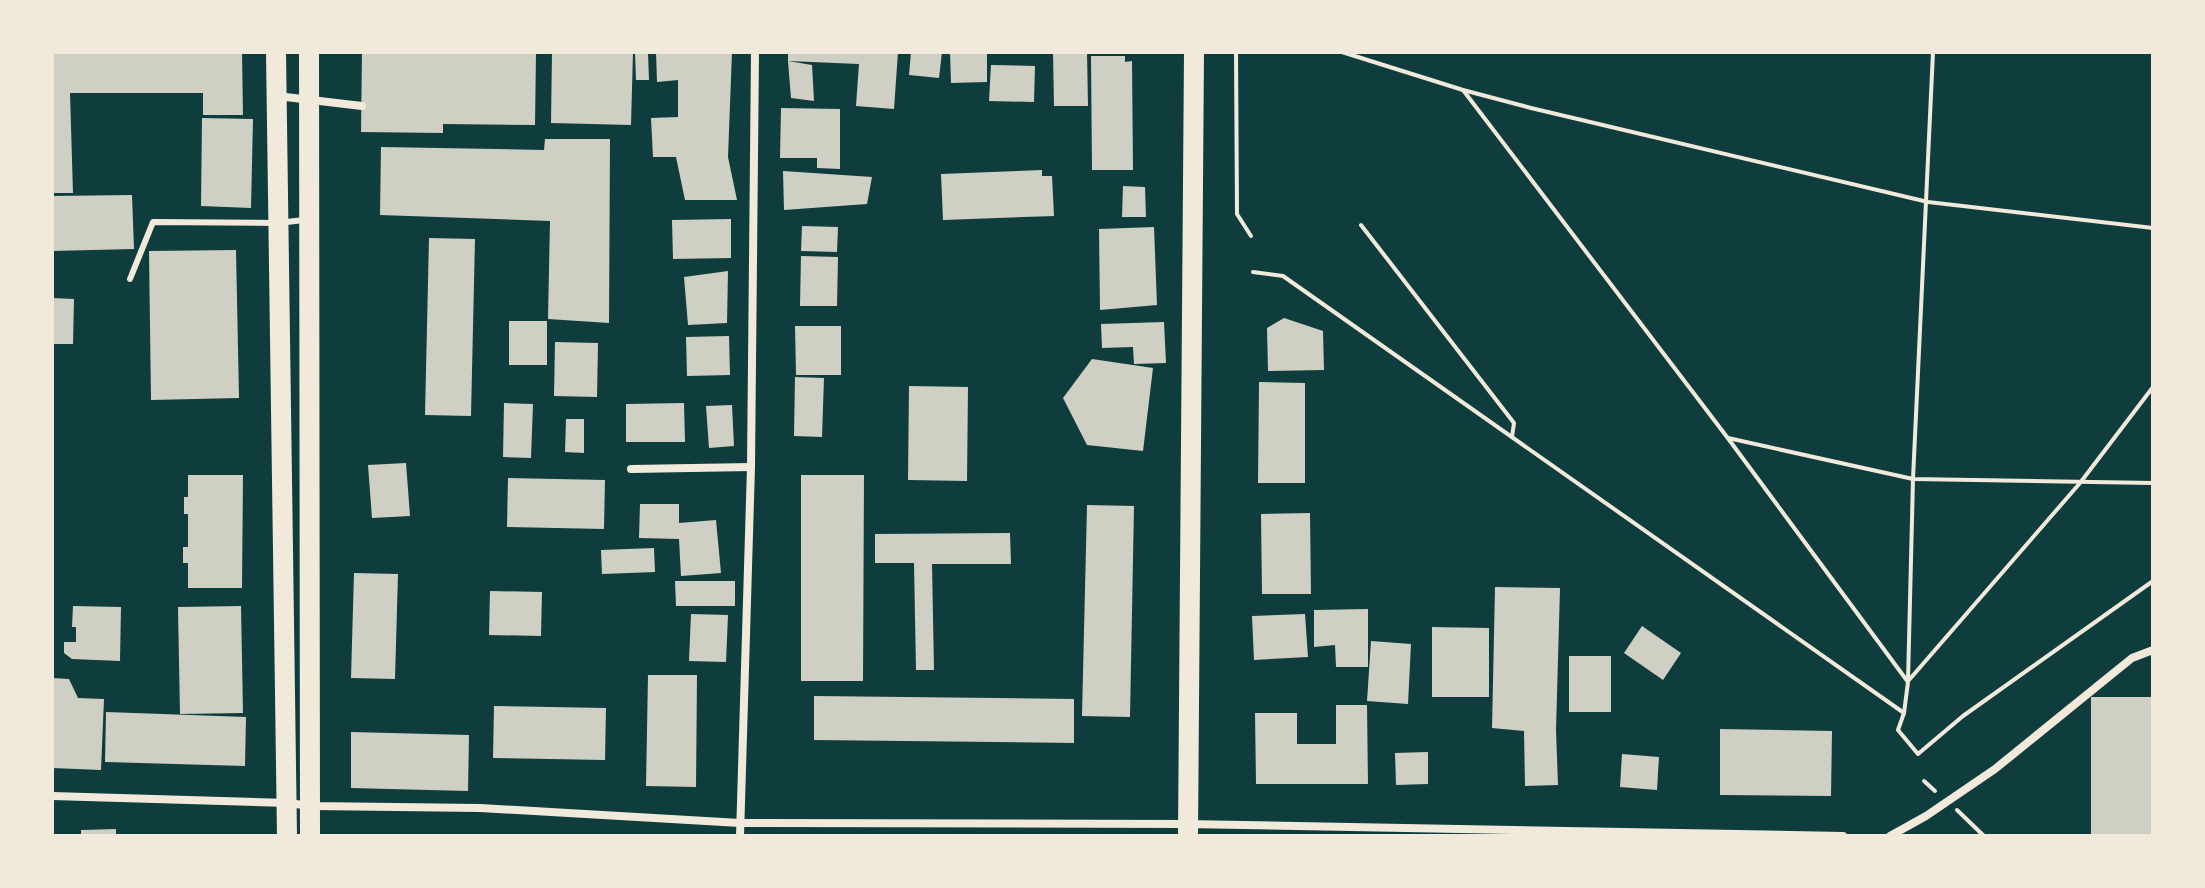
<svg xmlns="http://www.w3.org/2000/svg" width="2205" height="888" font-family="'Exo 2',sans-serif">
  <rect width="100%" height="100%" fill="#0f3d3e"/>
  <!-- building -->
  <g fill="#cfcfc3">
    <path d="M 52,52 L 242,52 L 243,115 L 203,115 L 203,93 L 70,93 L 73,193 L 52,193 Z"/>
    <path d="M 362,52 L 536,52 L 535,125 L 443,124 L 443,133 L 361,132 Z"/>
    <path d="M 552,52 L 633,52 L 631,125 L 551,123 Z"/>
    <path d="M 656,52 L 732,52 L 728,157 L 737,200 L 685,200 L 676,157 L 653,157 L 651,118 L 678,117 L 678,80 L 657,82 Z"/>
    <path d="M 788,52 L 898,52 L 894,109 L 856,106 L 859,64 L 788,61 Z"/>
    <path d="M 911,52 L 942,52 L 939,78 L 909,75 Z"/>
    <path d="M 950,52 L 987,52 L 987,82 L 951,83 Z"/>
    <path d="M 1053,52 L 1087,52 L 1088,106 L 1054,106 Z"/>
    <path d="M 635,53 L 648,53 L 649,80 L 636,80 Z"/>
    <path d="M 1091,56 L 1125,56 L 1125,62 L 1132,61 L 1133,170 L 1092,170 Z"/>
    <path d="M 788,61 L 812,65 L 814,101 L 791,98 Z"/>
    <path d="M 991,65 L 1035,66 L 1034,102 L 989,101 Z"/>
    <path d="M 781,108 L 840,109 L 840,169 L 817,168 L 817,158 L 780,158 Z"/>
    <path d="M 202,118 L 253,119 L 251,208 L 201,206 Z"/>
    <path d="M 545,139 L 610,139 L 609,323 L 548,319 L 550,221 L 380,215 L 381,147 L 544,150 Z"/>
    <path d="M 1042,170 L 1042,176 L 1052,176 L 1054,216 L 943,220 L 941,174 Z"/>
    <path d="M 783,171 L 872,177 L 867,204 L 784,210 Z"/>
    <path d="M 1123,186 L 1145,187 L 1146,217 L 1122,217 Z"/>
    <path d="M 132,195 L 134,249 L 52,251 L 52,196 Z"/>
    <path d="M 731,219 L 731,258 L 673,259 L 672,220 Z"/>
    <path d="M 802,226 L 838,227 L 837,252 L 801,251 Z"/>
    <path d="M 1154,227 L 1157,305 L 1100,310 L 1099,229 Z"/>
    <path d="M 429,238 L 475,239 L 471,416 L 425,415 Z"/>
    <path d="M 236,250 L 239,398 L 151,400 L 149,251 Z"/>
    <path d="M 801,256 L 838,257 L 837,306 L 800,306 Z"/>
    <path d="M 728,271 L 727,323 L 688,325 L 684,277 Z"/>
    <path d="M 52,298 L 74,299 L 73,344 L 52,344 Z"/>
    <path d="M 1284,318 L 1323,331 L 1324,370 L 1268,371 L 1267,328 Z"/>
    <rect x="509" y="321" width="38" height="44"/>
    <path d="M 1164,322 L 1166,363 L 1134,364 L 1133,347 L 1102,348 L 1101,324 Z"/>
    <path d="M 795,326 L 841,326 L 841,375 L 796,375 Z"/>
    <path d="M 729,336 L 730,375 L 687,376 L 686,337 Z"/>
    <path d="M 555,342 L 598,343 L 597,397 L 554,396 Z"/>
    <path d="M 1092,359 L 1153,368 L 1143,451 L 1087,445 L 1063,398 Z"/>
    <path d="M 795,377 L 824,378 L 822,437 L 794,436 Z"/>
    <path d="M 1259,382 L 1305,383 L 1305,483 L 1258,483 Z"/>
    <path d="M 909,386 L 968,387 L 967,481 L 908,480 Z"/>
    <path d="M 504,403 L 533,404 L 531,458 L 503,457 Z"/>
    <path d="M 684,403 L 685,442 L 626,442 L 626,404 Z"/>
    <path d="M 732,405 L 734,446 L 709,448 L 706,406 Z"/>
    <path d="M 566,419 L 584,419 L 584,453 L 565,452 Z"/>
    <path d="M 406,463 L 410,516 L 372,518 L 368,465 Z"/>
    <path d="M 188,475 L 243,475 L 242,588 L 188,588 L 188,563 L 183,563 L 183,547 L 188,547 L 188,514 L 184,514 L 184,497 L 188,497 Z"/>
    <path d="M 801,475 L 864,475 L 863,681 L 801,681 Z"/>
    <path d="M 508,478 L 605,480 L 604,529 L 507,527 Z"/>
    <path d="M 640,504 L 679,504 L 679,523 L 716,520 L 721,573 L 681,576 L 679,539 L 639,538 Z"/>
    <path d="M 1087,505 L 1134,506 L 1130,717 L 1082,716 Z"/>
    <path d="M 1310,513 L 1311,594 L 1262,594 L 1261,514 Z"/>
    <path d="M 1010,533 L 1011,564 L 932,564 L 934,670 L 916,670 L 914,563 L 875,563 L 875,534 Z"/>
    <path d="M 654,548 L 655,572 L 602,574 L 601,550 Z"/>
    <path d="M 354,573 L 398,574 L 395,679 L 351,678 Z"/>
    <path d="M 675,581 L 735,581 L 735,606 L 676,606 Z"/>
    <path d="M 1495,587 L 1560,588 L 1556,730 L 1558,785 L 1525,786 L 1524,731 L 1492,728 Z"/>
    <path d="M 490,591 L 542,592 L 541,636 L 489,635 Z"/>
    <path d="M 73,606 L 121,607 L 120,661 L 72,659 L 64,653 L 64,642 L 76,642 L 76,627 L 72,627 Z"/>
    <path d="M 241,606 L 243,713 L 180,714 L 178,607 Z"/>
    <path d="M 1368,609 L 1368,667 L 1336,667 L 1335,645 L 1314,647 L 1314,610 Z"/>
    <path d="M 691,614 L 728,615 L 726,662 L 689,661 Z"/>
    <path d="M 1305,614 L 1308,657 L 1254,660 L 1252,616 Z"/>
    <path d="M 1642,626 L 1681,653 L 1663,680 L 1624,653 Z"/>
    <path d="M 1432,627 L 1489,628 L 1489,697 L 1432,697 Z"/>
    <path d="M 1371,641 L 1411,644 L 1408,704 L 1367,701 Z"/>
    <rect x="1569" y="656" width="42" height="56"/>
    <path d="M 648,675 L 697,675 L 696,787 L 646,786 Z"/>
    <path d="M 52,678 L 69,679 L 78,698 L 104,699 L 101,770 L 52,768 Z"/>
    <path d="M 814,696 L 1074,699 L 1074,743 L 814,740 Z"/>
    <rect x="2091" y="697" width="62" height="139"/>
    <path d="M 1336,705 L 1367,705 L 1368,784 L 1256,784 L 1255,713 L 1297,713 L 1297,744 L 1336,744 Z"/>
    <path d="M 494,706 L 606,708 L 605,760 L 493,758 Z"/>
    <path d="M 106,712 L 246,717 L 245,766 L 105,762 Z"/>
    <path d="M 1720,729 L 1832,731 L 1831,796 L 1720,795 Z"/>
    <path d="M 351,732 L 469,735 L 468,791 L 351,788 Z"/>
    <path d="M 1428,752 L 1428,784 L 1396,785 L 1395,753 Z"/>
    <path d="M 1622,754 L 1659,757 L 1657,790 L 1620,787 Z"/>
    <path d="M 116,829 L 116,836 L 81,836 L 81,830 Z"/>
  </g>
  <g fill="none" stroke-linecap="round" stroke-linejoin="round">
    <!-- path -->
    <g stroke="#f1e9da" stroke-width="4">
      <path d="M 1236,52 L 1237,214 L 1251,236"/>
      <path d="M 1342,52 L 1463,90 L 1531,108 L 1928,202 L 2153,228"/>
      <path d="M 1463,90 L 1727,437 L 1908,682 L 1904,713 L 1898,730 L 1918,754 L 1963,716 L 2153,581"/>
      <path d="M 1361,225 L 1514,423 L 1512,437"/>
      <path d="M 1253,272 L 1283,276 L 1904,713"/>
      <path d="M 1728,438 L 1913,479 L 2153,483"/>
      <path d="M 1909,680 L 2080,483 L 2153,387"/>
      <path d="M 1908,681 L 1913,479 L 1933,52"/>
      <path d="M 1924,781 L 1935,791"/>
      <path d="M 1957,810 L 1984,836"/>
    </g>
    <!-- service -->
    <path stroke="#f1e9da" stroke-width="6" d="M 130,279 L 153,222 L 278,223 L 304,220"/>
    <!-- minor -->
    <g stroke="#f1e9da" stroke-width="8">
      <path d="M 277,96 L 362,106"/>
      <path d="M 631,469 L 751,467"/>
      <path d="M 52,796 L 288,803 L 311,806 L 480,808 L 740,823 L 1185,824 L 1843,836"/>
      <path d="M 740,836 L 751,467 L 755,52"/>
      <path d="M 1890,836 L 1926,816 L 1995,769 L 2132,658 L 2153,650"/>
    </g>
    <!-- primary -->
    <g stroke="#f1e9da" stroke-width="20">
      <path d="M 276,52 L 287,836"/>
      <path d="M 309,52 L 310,836"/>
      <path d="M 1188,836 L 1194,52"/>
    </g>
  </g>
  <!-- border -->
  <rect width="2205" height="888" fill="none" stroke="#f1e9da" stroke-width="108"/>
</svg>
